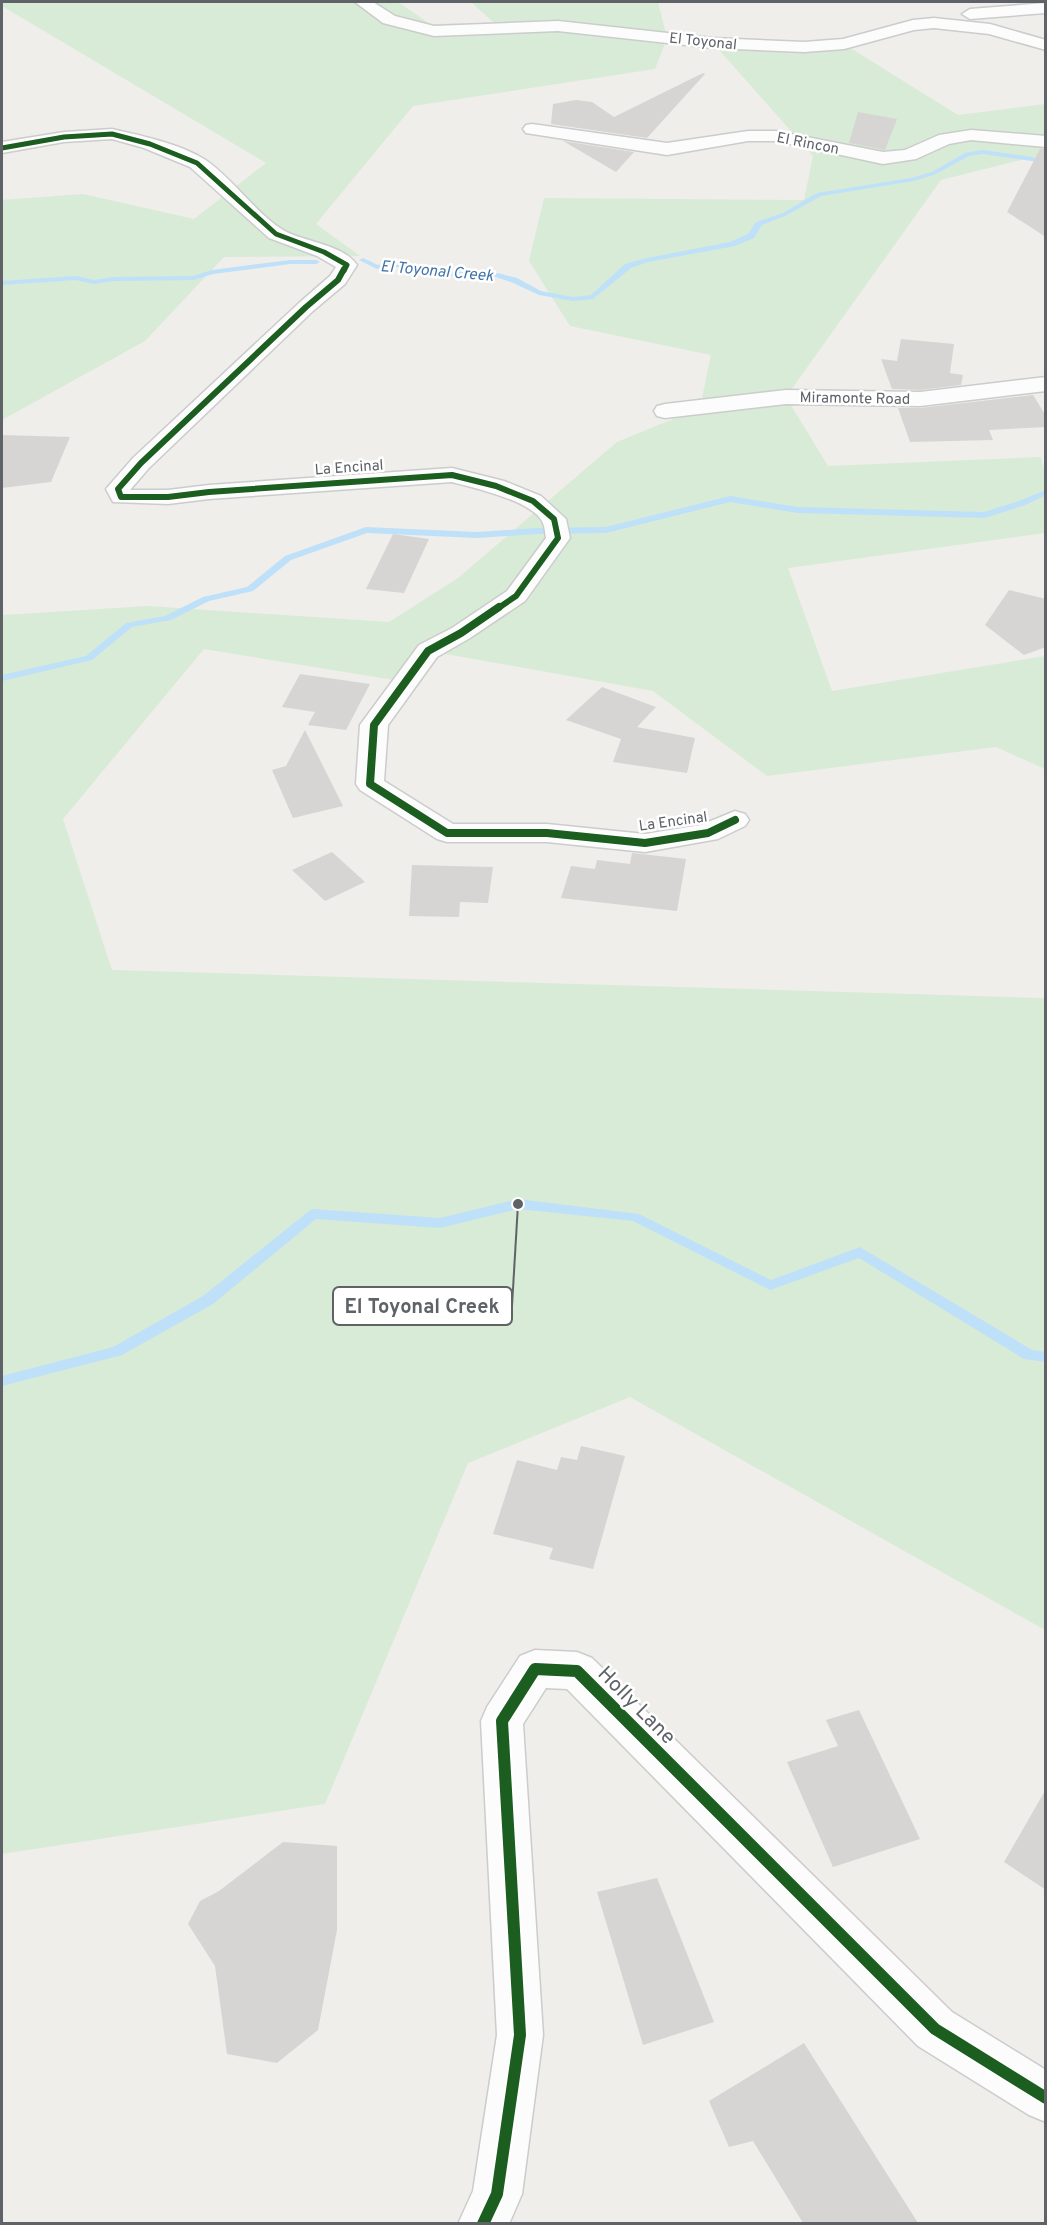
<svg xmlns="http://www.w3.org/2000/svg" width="1047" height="2225" font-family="Overpass,sans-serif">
  <rect width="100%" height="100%" fill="#efeeea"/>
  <!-- green -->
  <g fill="#d8ebd6">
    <path d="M 2,2 L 398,2 L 430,24 L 494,23 L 471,2 L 658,2 L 667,38 L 655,69 L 413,106 L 316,224 L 360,256 L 224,257 L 145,341 L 2,420 L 2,200 L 83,194 L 194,219 L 266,163 L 2,6 Z"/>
    <path d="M 713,43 L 844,44 L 958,115 L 1045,104 L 1045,154 L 941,180 L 786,397 L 828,466 L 1041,457 L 1045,473 L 1045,533 L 788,568 L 832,691 L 1045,656 L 1045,769 L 996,747 L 767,776 L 653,691 L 429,651 L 406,682 L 204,649 L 63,819 L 112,970 L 1045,998 L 1045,1630 L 630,1397 L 468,1463 L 325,1804 L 2,1854 L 2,615 L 148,606 L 389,622 L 458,578 L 617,442 L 700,408 L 711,355 L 570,326 L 529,261 L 544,198 L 804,200 L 813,156 Z"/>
  </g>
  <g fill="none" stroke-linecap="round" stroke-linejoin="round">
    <!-- stream -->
    <g fill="#bfe0f9" fill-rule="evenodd">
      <path d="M 982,150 L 1046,159 L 1046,163 L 982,154 L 969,156 L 936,174 L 914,181 L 821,196 L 787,215 L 762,225 L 754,238 L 735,246 L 648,262 L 631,268 L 593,299 L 573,301 L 539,295 L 511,282 L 486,274 L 454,276 L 390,266 L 377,269 L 359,260 L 363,258 L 378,265 L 390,262 L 454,272 L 486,270 L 517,278 L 541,291 L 573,297 L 591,295 L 625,264 L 647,258 L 730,242 L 748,234 L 756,222 L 783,213 L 817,193 L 911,178 L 932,172 L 965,153 Z"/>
      <path d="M 290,260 L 316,260 L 320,262 L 316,264 L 290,264 L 213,274 L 194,280 L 114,281 L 94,284 L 76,280 L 2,285 L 2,281 L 76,276 L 94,280 L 114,277 L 193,276 L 212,270 Z"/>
      <path d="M 1046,490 L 1046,495 L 1025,505 L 985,518 L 798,513 L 730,502 L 606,533 L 537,534 L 477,538 L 367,533 L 291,560 L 253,591 L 209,601 L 171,620 L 132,627 L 92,660 L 2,681 L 2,675 L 86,656 L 126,623 L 165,616 L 203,597 L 247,587 L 285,556 L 366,527 L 477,532 L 537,528 L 606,527 L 730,496 L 798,507 L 984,512 L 1019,501 Z"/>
      <path d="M 518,1199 L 639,1214 L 771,1280 L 860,1247 L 1032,1350 L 1046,1352 L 1046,1362 L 1024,1359 L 859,1258 L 770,1290 L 633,1221 L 518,1209 L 440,1228 L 316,1219 L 213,1304 L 122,1355 L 2,1386 L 2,1376 L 113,1347 L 203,1296 L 309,1211 L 313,1209 L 440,1218 Z"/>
    </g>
  </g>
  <!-- building -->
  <g fill="#d6d5d3">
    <path d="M 703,73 L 705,74 L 647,138 L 551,124 L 553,104 L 576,100 L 592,102 L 614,117 Z"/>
    <path d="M 858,112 L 897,119 L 885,150 L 849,143 Z"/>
    <path d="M 563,141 L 634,152 L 616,172 Z"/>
    <path d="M 1040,149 L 1046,149 L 1046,237 L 1007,212 Z"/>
    <path d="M 901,339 L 954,344 L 950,373 L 963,375 L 961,385 L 920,390 L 892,389 L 881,359 L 897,361 Z"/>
    <path d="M 1033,395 L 1046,416 L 1046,427 L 989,430 L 993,440 L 910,442 L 898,408 L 920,408 Z"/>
    <path d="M 2,435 L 70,437 L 51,482 L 2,488 Z"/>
    <path d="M 393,534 L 429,539 L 404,593 L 366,589 Z"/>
    <path d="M 1009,590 L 1046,599 L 1046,647 L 1024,655 L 985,625 Z"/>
    <path d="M 300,674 L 370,684 L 346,730 L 308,725 L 315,712 L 282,707 Z"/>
    <path d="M 602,687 L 656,707 L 637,727 L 695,738 L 687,773 L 613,762 L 621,739 L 566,720 Z"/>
    <path d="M 305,730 L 343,806 L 293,818 L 272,770 L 286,766 Z"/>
    <path d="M 332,852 L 365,882 L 325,901 L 292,870 Z"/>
    <path d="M 632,853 L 686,859 L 677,911 L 561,898 L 571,866 L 595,869 L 597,860 L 630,864 Z"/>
    <path d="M 412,865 L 493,867 L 488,903 L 460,902 L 459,917 L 409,916 Z"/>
    <path d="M 581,1446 L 625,1456 L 593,1569 L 549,1559 L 553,1548 L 493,1534 L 517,1460 L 557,1470 L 561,1457 L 577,1460 Z"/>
    <path d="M 859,1710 L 920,1839 L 833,1867 L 787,1762 L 838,1746 L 826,1720 Z"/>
    <path d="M 1046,1789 L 1046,1890 L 1004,1862 Z"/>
    <path d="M 283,1842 L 337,1846 L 337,1930 L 318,2030 L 277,2063 L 227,2054 L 215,1966 L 188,1924 L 200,1901 L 219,1891 Z"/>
    <path d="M 657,1878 L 714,2022 L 643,2045 L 597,1892 Z"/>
    <path d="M 804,2043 L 918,2223 L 803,2223 L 753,2141 L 729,2147 L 709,2101 Z"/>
  </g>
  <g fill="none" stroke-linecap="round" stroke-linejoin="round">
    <!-- minor casing -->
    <g stroke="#cbcccc" stroke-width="3">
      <g id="minor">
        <path d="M 355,2 L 373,2 L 395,16 L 434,26 L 558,21 L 713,38 L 804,42 L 843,39 L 913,20 L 934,18 L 990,24 L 1046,40 L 1046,50 L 989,34 L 934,28 L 914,30 L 844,49 L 804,52 L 713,48 L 558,31 L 434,36 L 383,23 Z"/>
        <path d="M 1046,3 L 1046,13 L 970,19 L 962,14 L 970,9 Z"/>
        <path d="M 532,124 L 667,143 L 748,131 L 776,131 L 883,152 L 905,150 L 939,135 L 971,130 L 1046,136 L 1046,147 L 971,140 L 949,144 L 916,159 L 883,164 L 776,141 L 748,141 L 667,155 L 526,133 L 523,129 L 526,125 Z"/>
        <path d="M 112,129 C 139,135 180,144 204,159 C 232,177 255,213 283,230 C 303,242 343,244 357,265 L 345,284 L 313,311 L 149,468 L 130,490 L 168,490 L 209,485 L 452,468 L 504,481 L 541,496 L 566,519 L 570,538 L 525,601 L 470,638 L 437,657 L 388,725 L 384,781 L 453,824 L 547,824 L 645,834 L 701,825 L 735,811 L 745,814 L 749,820 L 745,826 L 718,839 L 645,852 L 547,842 L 447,842 L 437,839 L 360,790 L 356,784 L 360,725 L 419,645 L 452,628 L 507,591 L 546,538 C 545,533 545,528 543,523 C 534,501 474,488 452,482 L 209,499 L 168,504 L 113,502 L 106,489 L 133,458 L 299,303 L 330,276 L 336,267 L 317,256 L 269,238 L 190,167 L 144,148 L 112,139 L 64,142 L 2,153 L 2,142 L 64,132 Z"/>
        <path d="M 1046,377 L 1046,391 L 920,406 L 786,404 L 665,418 L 657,416 L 654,411 L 657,406 L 665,404 L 786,390 L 920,392 Z"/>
        <path d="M 535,1650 L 577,1652 L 592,1658 L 952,2012 L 1046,2070 L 1046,2122 L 1029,2115 L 918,2046 L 567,1689 L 546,1688 L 523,1724 L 543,2035 L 522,2194 L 509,2224 L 458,2224 L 473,2191 L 497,2035 L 481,1721 L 487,1707 L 520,1656 Z"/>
      </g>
    </g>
    <!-- minor -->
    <use href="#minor" fill="#fdfcfc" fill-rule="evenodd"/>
    <!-- cycleway-far3 casing -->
    <g stroke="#fff" stroke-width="8">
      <path id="cycleway-far3" d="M 2,148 L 64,137 L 112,134 L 150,144 L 197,163 L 276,234 L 324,252 L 347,265 L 344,271"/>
    </g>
    <!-- cycleway-far2 casing -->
    <g stroke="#fff" stroke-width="8">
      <path id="cycleway-far2" d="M 344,269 L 338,280 L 306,307 L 141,463 L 118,489 L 121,497 L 168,497 L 209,492 L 452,475 L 496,486 L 533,501 L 554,519 L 558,538 L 516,596 L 497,609"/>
    </g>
    <!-- cycleway-far1 casing -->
    <g stroke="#fff" stroke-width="10">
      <path id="cycleway-far1" d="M 499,607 L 461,633 L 428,651 L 374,725 L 370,784 L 447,833 L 547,833 L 645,843 L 708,833 L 735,820"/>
    </g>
    <!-- cycleway casing -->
    <g stroke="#fff" stroke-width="16">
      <path id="cycleway" d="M 483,2224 L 497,2194 L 520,2035 L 502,1721 L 535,1669 L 577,1671 L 935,2029 L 1046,2098"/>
    </g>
    <!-- cycleway-far3 -->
    <use href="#cycleway-far3" stroke="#1b5e20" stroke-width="5"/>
    <!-- cycleway-far2 -->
    <use href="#cycleway-far2" stroke="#1b5e20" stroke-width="6"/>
    <!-- cycleway-far1 -->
    <use href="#cycleway-far1" stroke="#1b5e20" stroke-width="8"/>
    <!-- cycleway -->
    <use href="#cycleway" stroke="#1b5e20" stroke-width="12"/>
  </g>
  <g text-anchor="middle" stroke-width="5" stroke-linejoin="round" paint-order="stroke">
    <!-- far-street labels -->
    <g font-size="15" fill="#5f6368" stroke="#fff">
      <text transform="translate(703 41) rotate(6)" y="5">El Toyonal</text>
      <text transform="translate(808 143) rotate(11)" y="5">El Rincon</text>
      <text transform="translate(855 398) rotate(1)" y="5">Miramonte Road</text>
      <text transform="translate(349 467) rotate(-4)" y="5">La Encinal</text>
      <text transform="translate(673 821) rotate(-8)" y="5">La Encinal</text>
    </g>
    <!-- far-water labels -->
    <g font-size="16" font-style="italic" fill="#4174aa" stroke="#fff">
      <text transform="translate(437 270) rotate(5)" y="6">El Toyonal Creek</text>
    </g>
    <!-- near-street labels -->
    <g font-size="21" fill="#5f6368" stroke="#fff">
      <text transform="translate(637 1705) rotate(45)" y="7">Holly Lane</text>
    </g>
  </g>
  <!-- callouts -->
  <path fill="none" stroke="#5f6368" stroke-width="2" d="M518 1204L512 1306"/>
  <circle fill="#5f6368" stroke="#fff" stroke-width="2" cx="518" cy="1204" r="6"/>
  <rect fill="#fff" stroke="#5f6368" stroke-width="2" x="333" y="1287" width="179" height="38" rx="6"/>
  <g font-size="20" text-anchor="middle" font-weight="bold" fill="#5f6368">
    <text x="422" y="1313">El Toyonal Creek</text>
  </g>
  <!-- border -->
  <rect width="1047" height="2225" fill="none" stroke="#5f6368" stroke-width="6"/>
</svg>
